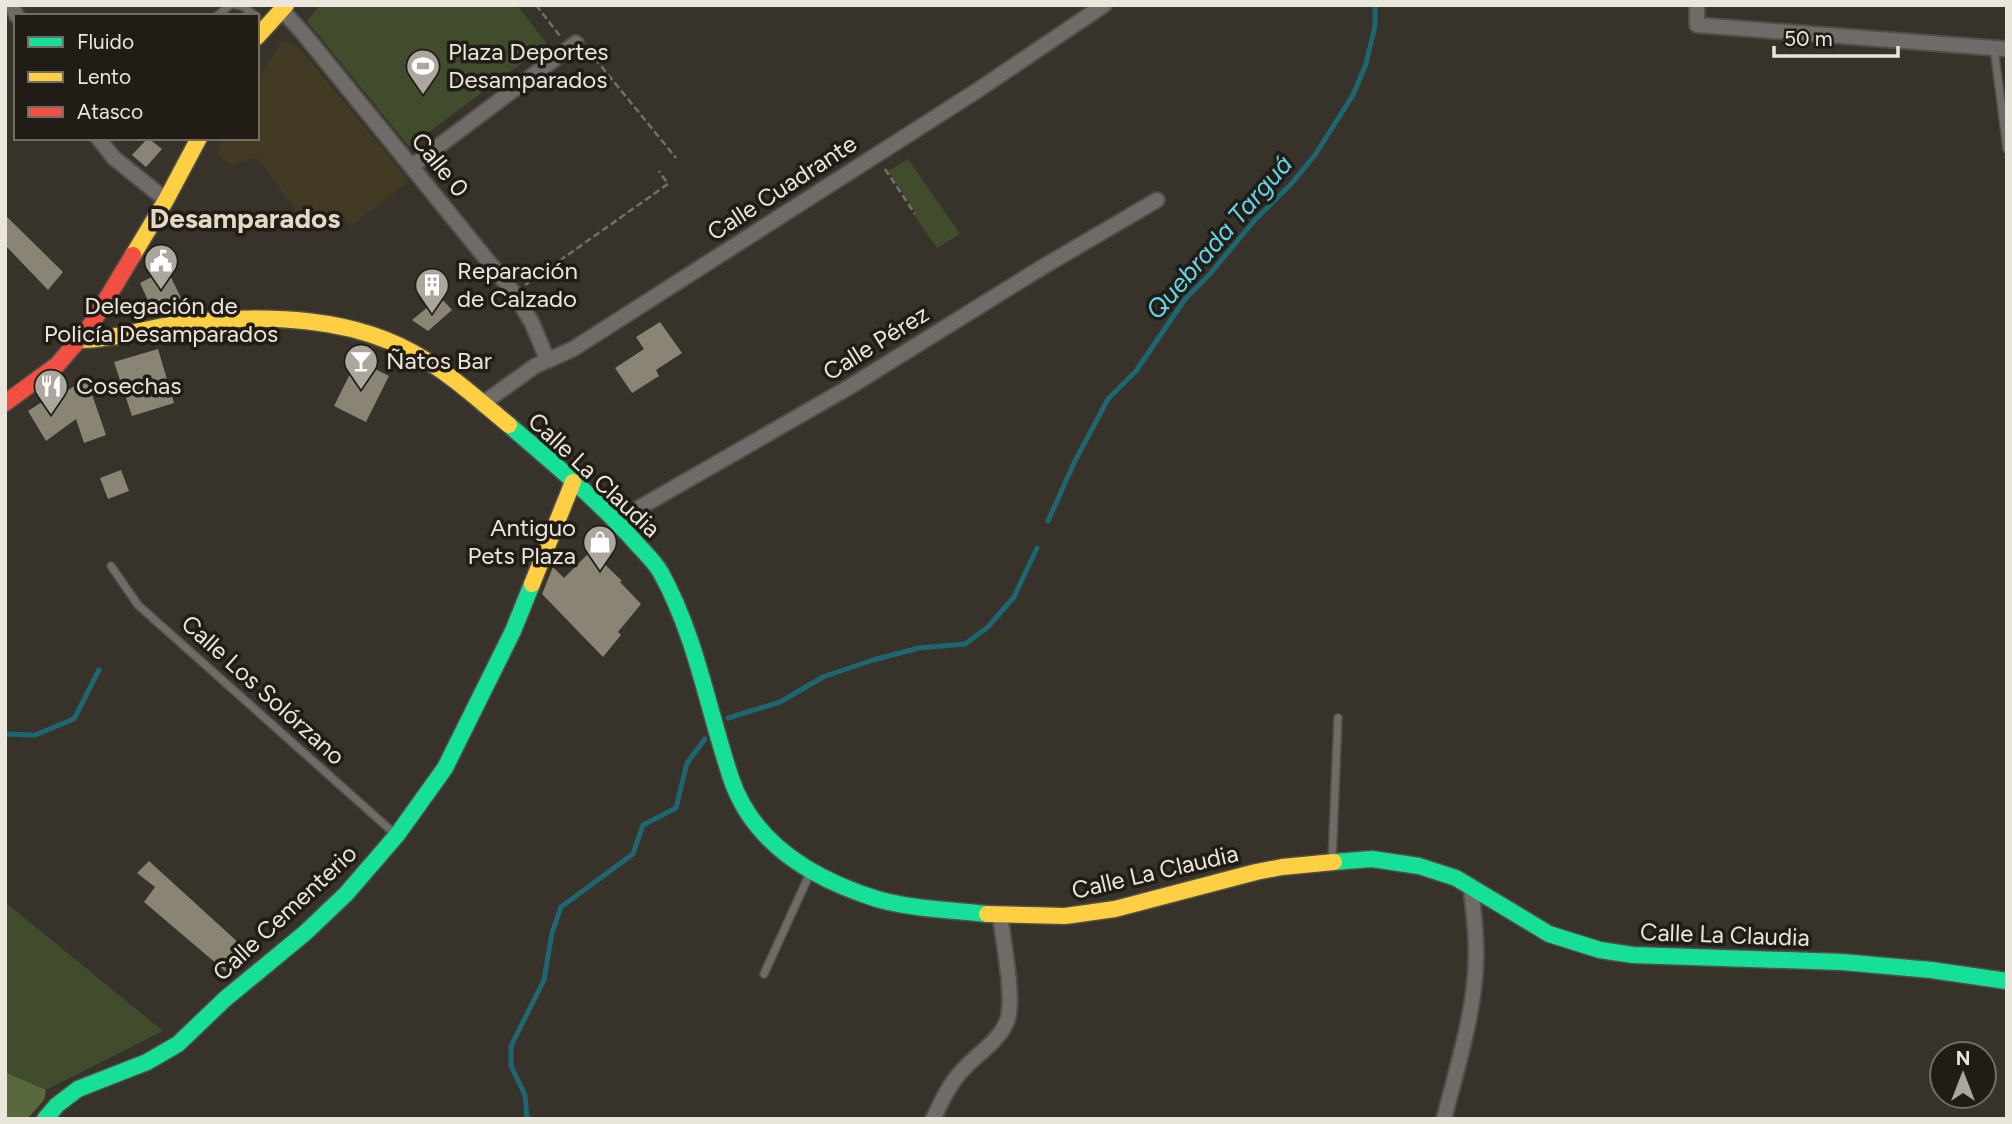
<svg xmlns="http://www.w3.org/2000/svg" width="2012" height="1124" font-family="Figtree,sans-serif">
  <rect width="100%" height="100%" fill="#37332a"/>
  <!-- built -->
  <path fill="#433a24" d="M 281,41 L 296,44 L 409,181 L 351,226 L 340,212 L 303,221 L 257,157 L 232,165 L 216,153 L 224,138 L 257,138 L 257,82 Z"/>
  <!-- green -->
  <g fill="#414c2d">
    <path d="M 320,5 L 517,5 L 547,44 L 409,147 L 307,21 Z"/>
    <path d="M 908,159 L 960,234 L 937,248 L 914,215 L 916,213 L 888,171 Z"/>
    <path d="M 5,902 L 163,1031 L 46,1090 L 5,1072 Z"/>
  </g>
  <!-- forest -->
  <path fill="#58693d" d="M 5,1072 L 46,1090 L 44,1100 L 27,1119 L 5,1119 Z"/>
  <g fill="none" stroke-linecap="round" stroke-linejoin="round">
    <!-- stream -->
    <g stroke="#1e6671" stroke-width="5">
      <path d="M 1048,521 L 1074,463 L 1108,399 L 1136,371 L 1185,299 L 1209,275 L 1254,221 L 1291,184 L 1315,155 L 1353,95 L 1366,64 L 1375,26 L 1375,5"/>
      <path d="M 728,718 L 780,702 L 823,677 L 873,660 L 919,648 L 965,644 L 988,627 L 1014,597 L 1037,548"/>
      <path d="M 5,734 L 35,735 L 74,719 L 99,670"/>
      <path d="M 527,1119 L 525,1095 L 511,1066 L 511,1046 L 544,980 L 552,933 L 561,907 L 633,854 L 643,825 L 676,808 L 687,763 L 705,739"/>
    </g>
  </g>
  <!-- building -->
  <g fill="#8a8475">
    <path d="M 148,138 L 162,149 L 146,167 L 132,155 Z"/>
    <path d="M 5,215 L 63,272 L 48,290 L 5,245 Z"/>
    <path d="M 167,269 L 182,300 L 164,308 L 161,302 L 151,307 L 140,283 Z"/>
    <path d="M 440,297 L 452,310 L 428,331 L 412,320 Z"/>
    <path d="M 660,322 L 682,353 L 656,370 L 659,376 L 632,393 L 615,368 L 644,349 L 636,337 Z"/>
    <path d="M 158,349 L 174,403 L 132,416 L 114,362 Z"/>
    <path d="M 357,360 L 389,376 L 366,422 L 334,406 Z"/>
    <path d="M 86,377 L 106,435 L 84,443 L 76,419 L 46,441 L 28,411 L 48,398 L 51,403 Z"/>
    <path d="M 121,470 L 129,491 L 108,499 L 100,478 Z"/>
    <path d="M 591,551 L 622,581 L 620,582 L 641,604 L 618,632 L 621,635 L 603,657 L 542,594 L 553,567 L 564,578 Z"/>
    <path d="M 149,861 L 252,955 L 231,976 L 144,902 L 155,887 L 137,873 Z"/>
  </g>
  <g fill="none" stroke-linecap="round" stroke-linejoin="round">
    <!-- lane casing -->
    <g stroke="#534f47" stroke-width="10">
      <g id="lane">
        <path d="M 236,5 L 242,6 L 256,16"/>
        <path d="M 217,16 L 230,5"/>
        <path d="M 1994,48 L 2007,149"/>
        <path d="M 111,566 L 138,605 L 395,834"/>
        <path d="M 1332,861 L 1338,718"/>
        <path d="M 764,974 L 811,871"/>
      </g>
    </g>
    <!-- street casing -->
    <g stroke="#534f47" stroke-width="18">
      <g id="street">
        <path d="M 11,5 L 17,16"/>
        <path d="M 1697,5 L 1697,25 L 2007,49"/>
        <path d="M 281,9 L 303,33 L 514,293 L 532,323 L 547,359"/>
        <path d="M 98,138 L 114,158 L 166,200"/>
        <path d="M 412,166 L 576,43"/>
        <path d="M 482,404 L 535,366 L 573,349 L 978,90 L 1104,5"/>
        <path d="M 619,524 L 637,509 L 846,389 L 1041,268 L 1157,200"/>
        <path d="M 933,1119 C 941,1103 948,1086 960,1073 C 974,1056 999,1042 1007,1021 C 1015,1001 1003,939 1000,915"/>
        <path d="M 1444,1119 C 1457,1066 1475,1013 1476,958 C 1477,934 1473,911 1471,887"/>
      </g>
    </g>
    <!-- fast casing -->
    <g stroke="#534f47" stroke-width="19">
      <g id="fast">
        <path d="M 509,425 C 553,463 599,501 637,544 C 645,553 655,562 661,573 C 696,636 708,710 731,778 C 753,844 813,879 877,899 C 912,909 951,910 987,914"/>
        <path d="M 1334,862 L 1372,859 L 1419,866 L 1456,878 L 1549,934 L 1600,950 L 1633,955 L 1842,962 L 1931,970 L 2007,981"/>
        <path d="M 45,1119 L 57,1105 L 78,1089 L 147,1062 L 178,1044 L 225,999 L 305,933 L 346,894 L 397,835 L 445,768 L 513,631 L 532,584"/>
      </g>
    </g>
    <!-- slow casing -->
    <g stroke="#534f47" stroke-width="19">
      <g id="slow">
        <path d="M 257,37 L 286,5"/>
        <path d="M 133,255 L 166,200 L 199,138"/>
        <path d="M 80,340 C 116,340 150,326 185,323 C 264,314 355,315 424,359 C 455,378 481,402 509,425"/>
        <path d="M 532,584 L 573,482"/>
        <path d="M 987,914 L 1065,916 L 1115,909 L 1256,872 L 1282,867 L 1334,862"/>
      </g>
    </g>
    <!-- jam casing -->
    <g stroke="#534f47" stroke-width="19">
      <path id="jam" d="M 5,403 L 57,365 L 89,328 L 133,255"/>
    </g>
    <!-- path -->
    <g stroke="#72706c" stroke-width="2.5" stroke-dasharray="7 3.5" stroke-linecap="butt">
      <path d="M 536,5 L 560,36"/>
      <path d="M 588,50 L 676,158"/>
      <path d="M 885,169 L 915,214"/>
      <path d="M 525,285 L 668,184 L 659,171"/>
    </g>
    <!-- lane -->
    <use href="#lane" stroke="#6e6b68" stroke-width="7"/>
    <!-- street -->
    <use href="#street" stroke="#6e6b68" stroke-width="14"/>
    <!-- fast -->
    <use href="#fast" stroke="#16e098" stroke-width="16"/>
    <!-- slow -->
    <use href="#slow" stroke="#ffcf43" stroke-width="16"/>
    <!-- jam -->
    <use href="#jam" stroke="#f24e42" stroke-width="16"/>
  </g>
  <!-- icons -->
  <defs>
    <g id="stadium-pin" transform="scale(1.75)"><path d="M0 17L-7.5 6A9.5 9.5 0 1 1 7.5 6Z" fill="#aca79e" stroke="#211d16"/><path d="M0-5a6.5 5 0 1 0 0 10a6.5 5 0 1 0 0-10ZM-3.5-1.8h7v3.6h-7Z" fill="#fff"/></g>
    <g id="civic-pin" transform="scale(1.75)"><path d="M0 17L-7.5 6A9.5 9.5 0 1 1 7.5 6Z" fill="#aca79e" stroke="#211d16"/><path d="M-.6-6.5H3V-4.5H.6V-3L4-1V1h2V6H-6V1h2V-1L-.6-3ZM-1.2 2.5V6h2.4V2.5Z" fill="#fff"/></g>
    <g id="building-pin" transform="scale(1.75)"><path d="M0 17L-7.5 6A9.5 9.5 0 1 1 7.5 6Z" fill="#aca79e" stroke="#211d16"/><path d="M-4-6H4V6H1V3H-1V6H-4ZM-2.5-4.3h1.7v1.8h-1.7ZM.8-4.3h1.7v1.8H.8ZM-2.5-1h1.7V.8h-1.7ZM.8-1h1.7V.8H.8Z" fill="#fff"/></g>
    <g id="bar-pin" transform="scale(1.75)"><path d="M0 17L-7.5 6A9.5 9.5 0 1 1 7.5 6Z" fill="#aca79e" stroke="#211d16"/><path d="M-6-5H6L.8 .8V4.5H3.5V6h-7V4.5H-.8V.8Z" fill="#fff"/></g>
    <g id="restaurant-pin" transform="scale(1.75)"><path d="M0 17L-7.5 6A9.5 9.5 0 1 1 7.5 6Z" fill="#aca79e" stroke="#211d16"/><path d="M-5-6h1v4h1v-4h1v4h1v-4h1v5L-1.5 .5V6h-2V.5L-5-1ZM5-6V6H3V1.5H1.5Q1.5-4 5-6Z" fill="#fff"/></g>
    <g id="shop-pin" transform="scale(1.75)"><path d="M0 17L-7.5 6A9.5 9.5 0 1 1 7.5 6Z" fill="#aca79e" stroke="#211d16"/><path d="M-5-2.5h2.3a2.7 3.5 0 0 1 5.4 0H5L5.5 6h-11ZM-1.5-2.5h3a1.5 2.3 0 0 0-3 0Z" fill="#fff"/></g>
  </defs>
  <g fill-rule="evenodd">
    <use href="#stadium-pin" x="423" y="66"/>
    <use href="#civic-pin" x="161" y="261"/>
    <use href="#building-pin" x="432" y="285"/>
    <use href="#bar-pin" x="361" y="361"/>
    <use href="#restaurant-pin" x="51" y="386"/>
    <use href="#shop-pin" x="600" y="542"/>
  </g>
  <g text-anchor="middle" stroke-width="7" stroke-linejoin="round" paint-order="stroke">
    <!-- poi labels -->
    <g font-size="24" fill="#ebe6dc" stroke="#211d16" text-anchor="start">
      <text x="448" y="60">Plaza Deportes<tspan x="448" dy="28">Desamparados</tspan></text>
      <text x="457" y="279">Reparación<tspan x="457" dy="28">de Calzado</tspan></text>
      <text x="161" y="314" text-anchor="middle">Delegación de<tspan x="161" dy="28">Policía Desamparados</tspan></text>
      <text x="386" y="369">Ñatos Bar</text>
      <text x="76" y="394">Cosechas</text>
      <text x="576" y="536" text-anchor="end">Antiguo<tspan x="576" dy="28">Pets Plaza</tspan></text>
    </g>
    <!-- street labels -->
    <g font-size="24" fill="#ebe6dc" stroke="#211d16">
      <text transform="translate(440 165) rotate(51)" y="8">Calle 0</text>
      <text transform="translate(782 188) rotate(-33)" y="8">Calle Cuadrante</text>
      <text transform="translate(876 343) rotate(-32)" y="8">Calle Pérez</text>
      <text transform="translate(594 475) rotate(43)" y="8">Calle La Claudia</text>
      <text transform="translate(263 690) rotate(42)" y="8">Calle Los Solórzano</text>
      <text transform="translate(1155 872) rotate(-13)" y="8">Calle La Claudia</text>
      <text transform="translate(285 913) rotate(-43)" y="8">Calle Cementerio</text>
      <text transform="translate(1725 935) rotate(2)" y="8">Calle La Claudia</text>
    </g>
    <!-- water labels -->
    <g font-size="26" font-style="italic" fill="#64d4e9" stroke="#211d16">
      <text transform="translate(1219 237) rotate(-49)" y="9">Quebrada Targuá</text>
    </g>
    <!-- quarter labels -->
    <g font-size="28" font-weight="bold" fill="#e3d9c4" stroke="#211d16">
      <text x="245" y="228">Desamparados</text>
    </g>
  </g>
  <!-- border -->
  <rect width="2012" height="1124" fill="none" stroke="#ebe6dc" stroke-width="14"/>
  <!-- legend -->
  <rect x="14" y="14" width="245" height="126" fill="#211d16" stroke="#726d65" stroke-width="2"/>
  <rect x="28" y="37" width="35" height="10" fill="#16e098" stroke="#726d65" stroke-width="2"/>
  <text x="77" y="49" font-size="21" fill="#ebe6dc">Fluido</text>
  <rect x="28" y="72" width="35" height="10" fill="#ffcf43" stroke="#726d65" stroke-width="2"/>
  <text x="77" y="84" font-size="21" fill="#ebe6dc">Lento</text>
  <rect x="28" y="107" width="35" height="10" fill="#f24e42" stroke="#726d65" stroke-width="2"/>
  <text x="77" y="119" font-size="21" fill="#ebe6dc">Atasco</text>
  <!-- north arrow -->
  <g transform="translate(1963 1075)"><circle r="33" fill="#211d16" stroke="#726d65" stroke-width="2"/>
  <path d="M0-5L12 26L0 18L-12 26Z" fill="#aca79e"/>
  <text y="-10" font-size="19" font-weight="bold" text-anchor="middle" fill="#ebe6dc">N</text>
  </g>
  <!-- scale -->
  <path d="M1774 46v10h124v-10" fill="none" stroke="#ebe6dc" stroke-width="3.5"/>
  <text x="1784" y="46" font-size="21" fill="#ebe6dc" stroke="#211d16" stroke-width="5" paint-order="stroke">50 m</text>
</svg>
